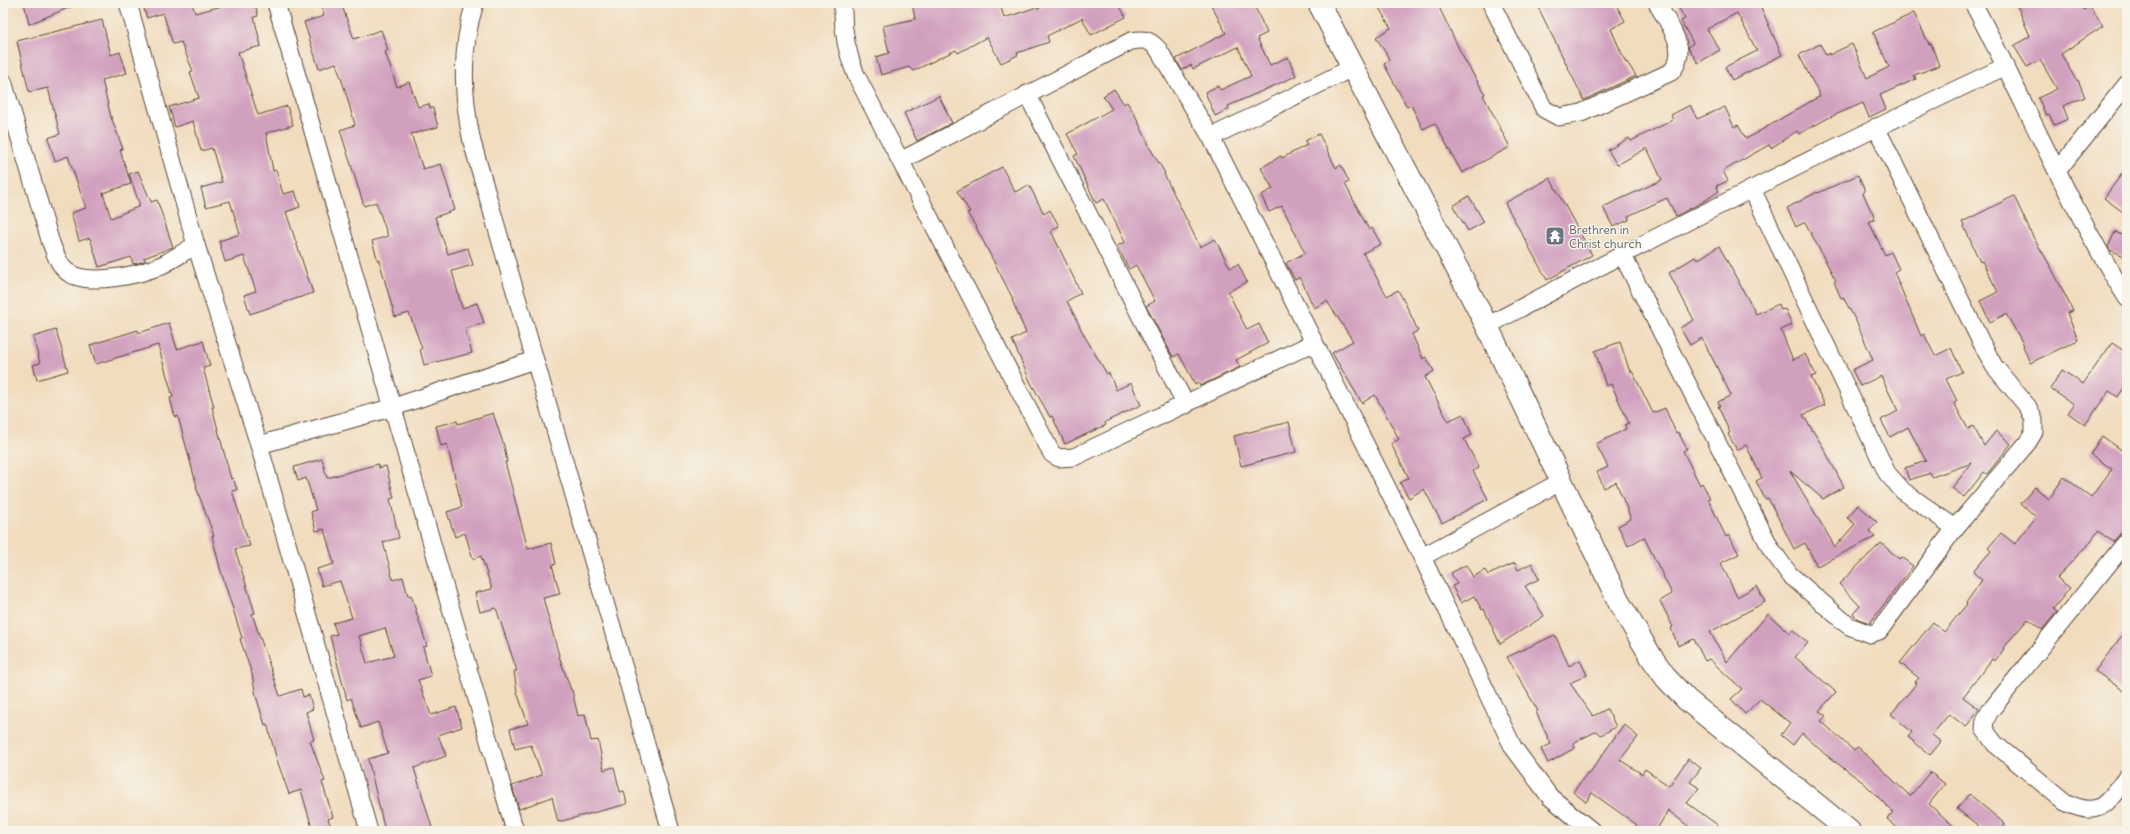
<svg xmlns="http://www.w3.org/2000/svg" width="2130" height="834" viewBox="0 0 2130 834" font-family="Delius,sans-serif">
<rect width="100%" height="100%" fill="#f7f3e8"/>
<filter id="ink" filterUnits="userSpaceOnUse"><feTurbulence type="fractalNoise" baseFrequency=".025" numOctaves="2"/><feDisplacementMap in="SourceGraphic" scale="8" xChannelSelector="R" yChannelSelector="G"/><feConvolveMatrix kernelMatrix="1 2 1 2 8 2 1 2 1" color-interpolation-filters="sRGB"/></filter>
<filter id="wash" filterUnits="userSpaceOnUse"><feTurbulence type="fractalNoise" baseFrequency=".012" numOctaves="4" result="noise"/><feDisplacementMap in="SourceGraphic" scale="16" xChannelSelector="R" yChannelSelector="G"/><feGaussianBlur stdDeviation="0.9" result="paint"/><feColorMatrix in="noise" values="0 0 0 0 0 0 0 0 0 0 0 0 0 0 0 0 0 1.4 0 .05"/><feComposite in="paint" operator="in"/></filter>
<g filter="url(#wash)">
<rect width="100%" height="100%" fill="#f1dcbe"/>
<g id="blocks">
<g fill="#d2a0bf" fill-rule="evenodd">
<polygon points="24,3 80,3 29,24"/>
<polygon points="142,3 192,3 195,13 234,3 255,3 258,16 254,17 261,46 238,52 258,115 287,106 293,125 266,133 273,171 276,170 283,194 295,191 300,207 286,212 313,293 250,314 244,295 256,291 244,256 225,262 219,241 240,234 230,201 206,207 201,188 222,182 212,148 201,151 193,121 175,127 169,107 199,98 190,72 193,71 181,42 173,44 163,13 147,18"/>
<polygon points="321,3 341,3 354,39 381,30 388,50 385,52 397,87 409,82 418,107 429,104 430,108 433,108 438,127 411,134 423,169 441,164 455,210 435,217 448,254 468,248 473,265 452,271 462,308 477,303 484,323 465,329 472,353 424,365 420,349 422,348 409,313 395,317 379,260 378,261 372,241 388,236 376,202 364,206 340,130 355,125 345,90 336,63 319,69 304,22 324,16"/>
<polygon points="912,3 1000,3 1004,18 1037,7 1038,9 1050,3 1118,3 1126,17 1091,35 1082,18 1047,36 1049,42 1017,53 1018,55 1001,63 987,37 958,53 956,50 913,71 909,67 881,75 876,57 889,53 883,26 915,19"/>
<polygon points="1210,3 1253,3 1267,33 1257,38 1270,65 1288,57 1296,76 1228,106 1229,109 1215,116 1205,92 1218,86 1220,90 1251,76 1238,47 1193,69 1191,65 1182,70 1176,59 1226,33"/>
<polygon points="1376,3 1437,3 1464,59 1485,94 1483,95 1510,147 1462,173 1435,123 1423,129 1411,105 1407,107 1384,64 1390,60 1376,37 1391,28"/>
<polygon points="1536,3 1615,3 1625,21 1611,29 1626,63 1627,62 1636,76 1584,100"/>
<polygon points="1676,3 1759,3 1782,55 1732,80 1725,67 1757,51 1737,13 1707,29 1720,50 1698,63 1688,47 1693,43 1681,21 1685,19"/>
<polygon points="2016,3 2080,3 2084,10 2090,6 2103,26 2061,54 2076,80 2078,80 2085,97 2063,106 2068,119 2054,125 2049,114 2046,115 2038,98 2057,89 2040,60 2027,67 2014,46 2030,36"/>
<polygon points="1914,13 1929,44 1931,43 1939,66 1914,75 1916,79 1880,95 1886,109 1869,117 1863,103 1828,118 1799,134 1797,131 1771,148 1769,145 1723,171 1728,181 1716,186 1719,191 1703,202 1676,216 1667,198 1628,216 1629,220 1613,227 1603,207 1662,180 1647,148 1617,165 1608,150 1629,138 1631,141 1673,120 1671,115 1690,105 1697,119 1725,107 1734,127 1738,125 1746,139 1820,96 1799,55 1820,44 1826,55 1829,53 1829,55 1852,44 1867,78 1889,67 1873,32"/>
<polygon points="102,20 111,55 120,52 127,73 102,80 111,117 123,149 120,150 131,184 103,193 111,218 140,206 129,174 138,171 151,202 157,200 173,247 144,258 145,261 138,263 133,264 131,257 99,267 90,238 79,241 71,213 86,208 68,156 55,161 48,138 60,134 48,88 29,92 17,41"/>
<polygon points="1114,89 1124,104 1127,102 1135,115 1149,145 1148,145 1165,173 1164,174 1200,247 1215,239 1230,268 1238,264 1247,282 1228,292 1247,330 1259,324 1268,343 1236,360 1240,367 1200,386 1198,382 1195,384 1179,354 1173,357 1146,306 1155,301 1136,265 1129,269 1117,246 1125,242 1104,199 1096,203 1074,156 1078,154 1067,134 1112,109 1103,96"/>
<polygon points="939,96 952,123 917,141 904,113"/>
<polygon points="1319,134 1336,168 1341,165 1349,182 1345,184 1369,230 1372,228 1381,244 1363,253 1387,296 1398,290 1408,309 1418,331 1412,334 1423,359 1426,357 1434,371 1425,377 1448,421 1463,414 1472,435 1464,439 1479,468 1473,471 1488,499 1442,523 1424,489 1409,498 1400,483 1409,478 1391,444 1399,439 1375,395 1362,403 1332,353 1353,341 1327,301 1314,308 1300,277 1295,280 1286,263 1305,253 1282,206 1269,212 1261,195 1273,189 1261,168 1281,156 1282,158 1307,145 1305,141"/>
<polygon points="1002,167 1015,192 1029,185 1044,214 1050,210 1059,226 1051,231 1081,293 1067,301 1085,337 1107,374 1109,373 1116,390 1131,383 1141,405 1105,422 1106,425 1065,444 1052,416 1050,417 1031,383 1012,340 1026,333 1012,300 1013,299 976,227 967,213 970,212 957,191"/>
<polygon points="2127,167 2127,215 2104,198"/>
<polygon points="1858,175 1865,191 1863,193 1875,219 1869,222 1885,255 1891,252 1899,269 1894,272 1921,336 1924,334 1935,356 1951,348 1962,372 1946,379 1957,401 1954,403 1968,429 1973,426 1984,446 1996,431 2011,444 1987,474 1984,472 1964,497 1952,488 1972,463 1932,477 1931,473 1909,480 1905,468 1926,461 1908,427 1890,437 1881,420 1898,411 1881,376 1860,386 1852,370 1873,360 1857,323 1843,297 1841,298 1834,282 1836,281 1805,222 1796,227 1787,208 1817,192 1818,193"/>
<polygon points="1550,178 1592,255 1547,280 1505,203"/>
<polygon points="1469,196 1484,222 1468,231 1453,206"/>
<polygon points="2014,196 2032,235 2051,267 2073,311 2067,313 2078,340 2030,363 2023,346 2024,345 2006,314 1990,322 1980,301 1998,292 1982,261 1980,262 1962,222"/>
<polygon points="2115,232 2127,237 2127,258 2110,250 2108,247"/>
<polygon points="1719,246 1756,314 1779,304 1781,310 1785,309 1792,325 1781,330 1793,360 1805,354 1816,375 1811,377 1825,405 1803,415 1823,447 1844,487 1823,499 1790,471 1835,547 1855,524 1847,518 1858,505 1877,522 1869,531 1875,537 1817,566 1805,543 1794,549 1768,498 1765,499 1756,481 1762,478 1746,445 1737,450 1728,434 1730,433 1718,406 1720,406 1718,402 1731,395 1702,338 1690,345 1680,328 1694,320 1669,273 1695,257 1697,260"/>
<polygon points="169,323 177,349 203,341 210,366 203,368 214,407 212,407 231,479 233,478 237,490 232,491 250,546 235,549 255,613 252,614 280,696 301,689 303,697 309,695 313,709 306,712 314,740 310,741 325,781 322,782 333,817 328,819 333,831 313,831 301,790 289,794 277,760 267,724 265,725 256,696 252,674 240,639 242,638 220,568 212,536 214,536 196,487 197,487 178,416 175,417 170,398 173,397 158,345 96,364 90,345 138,330 139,333"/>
<polygon points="56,330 68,371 37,380 33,365 40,363 33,337"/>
<polygon points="1620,342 1630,372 1632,371 1653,413 1665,408 1676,433 1678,432 1687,449 1683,451 1700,485 1702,483 1710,498 1708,499 1726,537 1729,535 1739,554 1721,563 1737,597 1757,586 1765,602 1710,632 1727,662 1768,614 1789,633 1793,630 1808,643 1795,657 1836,692 1819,711 1826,716 1821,721 1853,750 1858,747 1910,796 1930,772 1945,784 1929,804 1959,831 1901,831 1887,819 1893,812 1864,783 1826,755 1802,733 1793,745 1781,735 1790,723 1760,699 1745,714 1731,699 1742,689 1709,659 1705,661 1694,639 1678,646 1671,628 1673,627 1660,601 1672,594 1644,537 1628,546 1618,526 1631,519 1616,482 1604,488 1597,472 1608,467 1596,444 1626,429 1625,425 1629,423 1611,384 1606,386 1595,351"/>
<polygon points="2112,343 2127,353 2127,383 2118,397 2109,391 2085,425 2068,413 2074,404 2050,389 2062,370 2083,384"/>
<polygon points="493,413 504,446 507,462 505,462 528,549 551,543 556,564 552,565 560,594 543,598 560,659 571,690 572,690 578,716 585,714 591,741 598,740 604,770 614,767 620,792 624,791 627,804 558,822 552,797 519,809 512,786 542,775 531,745 515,749 510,729 528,724 517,692 514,671 517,671 496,608 480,612 475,593 492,589 481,556 473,559 465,533 455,537 447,512 462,507 447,444 441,446 436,426 457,421 458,424"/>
<polygon points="1289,422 1296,452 1241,466 1234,436"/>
<polygon points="2102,436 2127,454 2127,526 2113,542 2098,531 2085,549 2084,548 2057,578 2070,588 2053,609 2057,612 2042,630 2028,619 2003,648 2004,649 1995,661 1992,659 1963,697 1979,709 1966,727 1949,714 1932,735 1941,742 1930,755 1908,737 1912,732 1891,714 1917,683 1915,682 1919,678 1900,663 1933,622 1944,632 1967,604 1966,603 1982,580 1973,572 1991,551 1988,548 2001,533 2015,544 2036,517 2021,503 2035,487 2049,499 2064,477 2091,497 2112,469 2090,454"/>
<path d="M322,459L327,478L378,464L379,468L386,466L394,498L390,499L399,538L383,542L393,580L403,577L408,596L411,595L427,646L423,647L431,676L418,680L431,715L456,707L462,727L438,735L446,756L414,768L433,831H385L368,759L388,753L378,722L361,728L351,698L347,700L330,636L337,634L333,623L352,618L340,581L322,586L317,569L334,564L324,529L316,531L311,512L316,510L306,478L298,481L294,467ZM385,628L394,656L367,663L359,636Z"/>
<polygon points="1881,543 1899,559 1901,557 1913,566 1870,623 1858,619 1853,614 1860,606 1839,584"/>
<polygon points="1515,563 1518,570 1532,563 1539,579 1525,586 1544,616 1500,644 1484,609 1482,610 1474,596 1461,603 1452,586 1457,584 1451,573 1466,565 1473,577 1485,570 1488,575"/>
<polygon points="2127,629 2127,693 2095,671"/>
<polygon points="1555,635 1569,666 1580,660 1587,675 1570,683 1593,716 1607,709 1616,727 1601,735 1597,731 1573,743 1575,748 1548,763 1541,749 1551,744 1536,712 1538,711 1507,657"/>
<polygon points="1624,724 1638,737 1620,760 1642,774 1645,769 1669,786 1688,759 1701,768 1690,782 1699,788 1687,803 1726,831 1694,831 1668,810 1656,831 1633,831 1637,825 1592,793 1586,802 1573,792 1588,772 1589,774"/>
<polygon points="1969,794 2005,824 2000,831 1985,831 1957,809"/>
</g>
</g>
</g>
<g filter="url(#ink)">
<use href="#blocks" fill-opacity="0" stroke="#564536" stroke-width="1"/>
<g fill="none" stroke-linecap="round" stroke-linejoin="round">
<defs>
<g id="street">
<polyline points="128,3 196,245 259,445 369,831"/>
<polyline points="276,3 515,831"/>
<path d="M475,3C460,49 462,95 472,142L671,831"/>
<path d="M843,3C842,29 846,51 856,75L1052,454L1059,458L1074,457L1313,343"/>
<path d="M1491,3L1544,109L1559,117L1581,113L1671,72C1691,50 1668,24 1657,3"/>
<path d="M1973,3C2025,101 2068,204 2127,298"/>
<path d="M3,81L50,240C54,251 57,261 65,270C84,288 140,275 162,265C174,259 185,251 196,245"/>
<polyline points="1027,94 1186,405"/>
<polyline points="1211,137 1352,68"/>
<path d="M902,160L1131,41C1144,39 1149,39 1158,49L1211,137L1422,557L1513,747L1550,797L1592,831"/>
<polyline points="2057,171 2127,84"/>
<polyline points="1752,189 1887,473 1903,491 1955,528"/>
<polyline points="1622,254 1771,549 1790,575 1849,626 1870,634 1879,631 1955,528 2028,442 2034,432 2034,420 2028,407 1994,366 1980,340 1876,127"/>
<path d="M1487,326C1657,235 1831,148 2006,66"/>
<polyline points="259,445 394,407 534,360"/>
<path d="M2127,541L1990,711L1985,720L1984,729L1995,744L2065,802C2101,820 2107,802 2127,777"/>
<polyline points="1422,557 1560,482"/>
</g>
<polyline id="secondary" points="1319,3 1487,326 1620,604 1652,658 1667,679 1687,700 1849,831"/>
</defs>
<use href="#street" stroke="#564536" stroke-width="19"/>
<use href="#secondary" stroke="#564536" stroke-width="24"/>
<use href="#street" stroke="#fff" stroke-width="17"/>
<use href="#secondary" stroke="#fff" stroke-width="22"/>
<polyline stroke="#3b2a1e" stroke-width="3" stroke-dasharray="6 3" stroke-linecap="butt" points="3,820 6,831"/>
</g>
</g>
<defs>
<symbol id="temple-square" viewBox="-11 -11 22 22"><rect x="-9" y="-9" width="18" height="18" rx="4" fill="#6b7280" stroke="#f7f3e8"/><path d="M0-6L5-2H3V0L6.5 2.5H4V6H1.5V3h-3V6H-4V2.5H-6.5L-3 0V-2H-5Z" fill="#fff"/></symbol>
</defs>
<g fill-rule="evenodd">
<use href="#temple-square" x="1544" y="225" width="22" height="22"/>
</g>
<g text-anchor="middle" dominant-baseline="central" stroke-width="3" stroke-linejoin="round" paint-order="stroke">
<g font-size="12" fill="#5b616d" stroke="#f7f3e8" text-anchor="start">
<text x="1569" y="229">Brethren in<tspan x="1569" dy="14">Christ church</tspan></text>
</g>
</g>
<rect width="2130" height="834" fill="none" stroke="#f7f3e8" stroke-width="16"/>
</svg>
